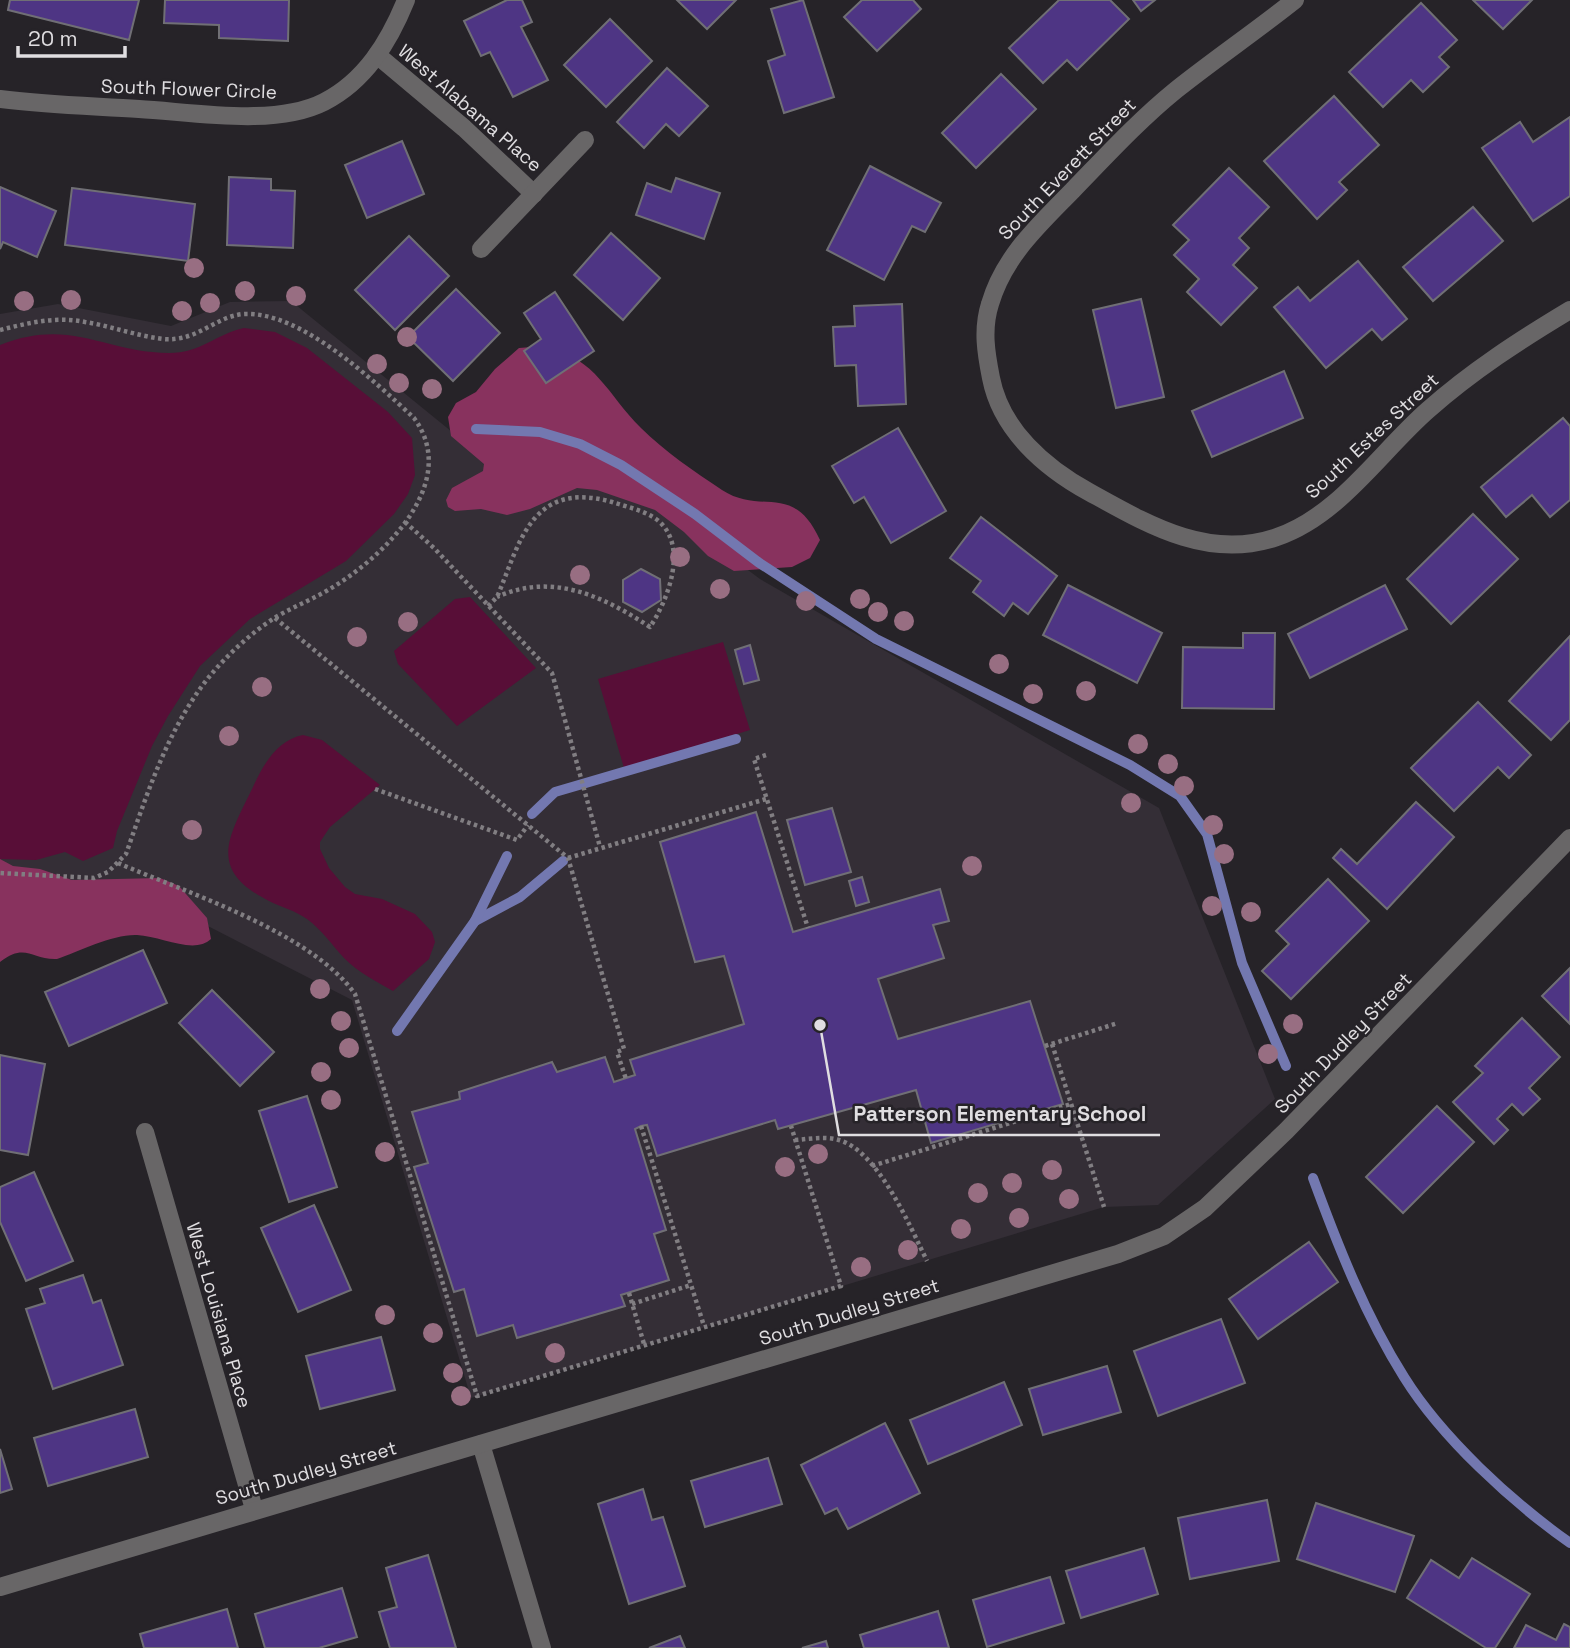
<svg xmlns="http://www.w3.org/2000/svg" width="1570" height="1648" viewBox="0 0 1570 1648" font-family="'Space Grotesk',sans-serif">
<rect width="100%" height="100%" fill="#262328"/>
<polygon fill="#342e36" points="291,301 473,449 661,505 760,579 1159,808 1275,1099 1158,1205 1104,1207 471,1398 352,1000 134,888 0,889 0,314 58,304 171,326 230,302"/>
<g fill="#580e37">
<path d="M244,328L275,332L307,348L388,412L412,438L415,475L408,494L394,514L346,561L250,619L200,666L168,716L152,746L117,831L113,848L83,861L65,852L36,860L0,859V345C72,317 104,353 169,353C201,353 216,334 244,328Z"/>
<polygon points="470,597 536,668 457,726 398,664 394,651 455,599"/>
<polygon points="723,642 750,730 624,768 598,679"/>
<path d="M303,735L322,740L380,785L330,827L320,842V849L329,868L345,887L355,894L382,899L415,914L432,932L435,942L429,959L393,991C375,981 358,972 344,958C332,945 322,930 307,919C296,911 281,907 269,901C206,869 229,837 253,787C263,765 277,740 303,735Z"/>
</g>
<g fill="#88325e">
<path d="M545,346C598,360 606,393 641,428C664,451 695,472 722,490C762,516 793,481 820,540L810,558L792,567L734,571L708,556L684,532L655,510L597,490L577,488L530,509L507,515L481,509L455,511L448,507L446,500L452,488L483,471L484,464L451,436L448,417L456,403L476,392L495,369L519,348Z"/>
<path d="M0,859L13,866L40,869L72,880L160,878L179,886L207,918L211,939C194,955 161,936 137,935C113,934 80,951 57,959C31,960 26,942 0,962Z"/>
</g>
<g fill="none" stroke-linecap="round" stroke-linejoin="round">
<g stroke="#7378b0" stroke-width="10">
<polyline points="476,429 540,432 580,444 621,465 695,514 758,562 876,639 1130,765 1180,796 1207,834 1242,963 1286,1066"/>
<polyline points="532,814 555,792 736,739"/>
<polyline points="475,921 520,897 563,861"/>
<polyline points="397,1031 475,921 507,856"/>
<path d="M1313,1178C1338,1246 1365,1315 1404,1377C1442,1438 1512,1502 1570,1543"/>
</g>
</g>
<g fill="#4e3584" stroke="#706f75" stroke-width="2">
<polygon points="10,0 139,0 129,40 8,10"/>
<polygon points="165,0 289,0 288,41 219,38 219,25 164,23"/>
<polygon points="507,0 522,0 532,22 521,27 548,80 513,97 490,52 481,56 464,21"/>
<polygon points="677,0 736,0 707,29"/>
<polygon points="803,0 834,97 784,113 768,61 785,55 771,9"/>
<polygon points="862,0 913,0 921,9 877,51 844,17"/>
<polygon points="1059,0 1110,0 1129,19 1077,70 1067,60 1043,83 1009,48"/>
<polygon points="1133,0 1155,0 1141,11"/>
<polygon points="1473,0 1532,0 1503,29"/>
<polygon points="1421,3 1457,40 1439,57 1449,67 1423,92 1411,80 1383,107 1349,72"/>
<polygon points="610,19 652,61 606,107 564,65"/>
<polygon points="667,68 708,106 679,136 666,124 644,148 617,122"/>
<polygon points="1001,74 1036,109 976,168 942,133"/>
<polygon points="1334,96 1379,145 1339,182 1347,190 1317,219 1264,161"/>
<polygon points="1570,117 1570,196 1533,221 1482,148 1520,122 1533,142"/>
<polygon points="402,141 424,194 367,218 345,165"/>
<polygon points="870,166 941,203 925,232 912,226 884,280 827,250"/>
<polygon points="1229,168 1269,207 1239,238 1249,248 1233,265 1257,288 1221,325 1187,292 1199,279 1174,255 1189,240 1173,225"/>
<polygon points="229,177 271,179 271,190 295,191 293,248 227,245"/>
<polygon points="676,178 720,193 704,239 636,215 647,183 671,192"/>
<polygon points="0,187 56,211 37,257 3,242 0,249"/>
<polygon points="72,188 195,204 188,261 65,245"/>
<polygon points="1473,207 1503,241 1433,301 1403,267"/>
<polygon points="611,233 660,278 623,320 574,275"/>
<polygon points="409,236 449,276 395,330 355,290"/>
<polygon points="1358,261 1407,319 1382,340 1372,329 1326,368 1274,307 1298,287 1310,301"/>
<polygon points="456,289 500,333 453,381 408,337"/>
<polygon points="555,292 594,351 546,383 524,351 541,339 524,313"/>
<polygon points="1141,299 1164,397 1116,408 1093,310"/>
<polygon points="902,304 906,404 858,406 856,365 835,366 833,327 855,326 854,306"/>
<polygon points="1284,371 1303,418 1212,457 1192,411"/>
<polygon points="1563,418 1570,426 1570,500 1550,517 1532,495 1506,517 1481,487"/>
<polygon points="898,428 946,511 891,543 864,497 854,503 832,466"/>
<polygon points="1473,514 1518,559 1451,624 1407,579"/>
<polygon points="981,517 1057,576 1028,614 1013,603 1004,616 973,592 981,581 950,558"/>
<polygon points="641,569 660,579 661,600 642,612 623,602 623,580"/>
<polygon points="1068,585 1162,633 1137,683 1043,635"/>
<polygon points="1385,585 1407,629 1310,678 1288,634"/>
<polygon points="1243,633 1275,633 1274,709 1182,708 1183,647 1243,648"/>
<polygon points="1570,636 1570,720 1551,740 1509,701"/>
<polygon points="750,645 759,680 744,684 735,650"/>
<polygon points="1478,702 1531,755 1509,778 1498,767 1454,811 1411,768"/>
<polygon points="1416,802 1454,837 1387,909 1333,858 1341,849 1357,864"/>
<polygon points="832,808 851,872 805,885 787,820"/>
<polygon points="756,812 793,932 940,889 949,921 933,925 944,958 878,979 898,1039 1030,1001 1063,1104 931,1143 916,1090 778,1129 775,1120 657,1156 647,1125 641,1126 635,1129 666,1230 654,1234 669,1280 621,1295 625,1306 517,1338 513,1325 477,1336 464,1289 454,1292 414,1167 428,1163 412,1112 460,1099 459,1092 552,1062 557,1072 605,1057 614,1082 635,1075 630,1060 744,1024 724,956 695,962 660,842"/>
<polygon points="862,877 869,902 856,906 849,881"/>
<polygon points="1328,879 1369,921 1291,999 1262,971 1289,944 1276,931"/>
<polygon points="143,950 167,1003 69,1046 45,992"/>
<polygon points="1570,968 1570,1024 1542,996"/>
<polygon points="212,990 274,1052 240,1086 179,1023"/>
<polygon points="1522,1018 1560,1057 1529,1088 1540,1099 1523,1115 1512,1104 1497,1119 1508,1130 1494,1144 1453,1102 1483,1073 1475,1066"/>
<polygon points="0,1055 45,1064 28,1155 0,1150"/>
<polygon points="307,1096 337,1187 289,1202 259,1111"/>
<polygon points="1437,1106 1474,1142 1403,1213 1366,1177"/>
<polygon points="34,1172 73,1261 26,1281 0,1222 0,1187"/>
<polygon points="314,1205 351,1290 298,1312 261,1228"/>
<polygon points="1309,1242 1338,1282 1258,1339 1229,1299"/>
<polygon points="83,1275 93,1303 101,1300 123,1365 53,1389 26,1309 45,1303 40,1289"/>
<polygon points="1221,1319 1245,1383 1158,1416 1134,1351"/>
<polygon points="381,1337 395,1390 320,1409 306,1356"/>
<polygon points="1107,1366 1121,1412 1043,1435 1029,1389"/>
<polygon points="1004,1382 1022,1425 928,1464 910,1420"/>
<polygon points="135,1409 148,1457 48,1486 34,1438"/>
<polygon points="885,1423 920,1493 848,1529 837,1508 825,1514 801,1465"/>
<polygon points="0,1449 12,1489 0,1493"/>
<polygon points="768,1458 782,1504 705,1527 691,1481"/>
<polygon points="643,1489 652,1520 663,1517 685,1586 629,1604 598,1504"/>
<polygon points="1267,1500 1279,1561 1190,1579 1178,1518"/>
<polygon points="1316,1503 1414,1536 1395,1592 1297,1559"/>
<polygon points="1144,1548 1158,1594 1081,1618 1066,1571"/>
<polygon points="428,1555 456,1648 390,1648 379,1612 397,1607 386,1568"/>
<polygon points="1472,1558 1530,1594 1495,1648 1486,1648 1407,1598 1431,1560 1459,1578"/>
<polygon points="1050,1577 1064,1623 987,1647 973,1600"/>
<polygon points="342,1588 357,1637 319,1648 265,1648 255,1614"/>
<polygon points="227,1609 238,1648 144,1648 140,1634"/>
<polygon points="938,1611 949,1648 864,1648 860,1635"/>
<polygon points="1564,1624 1570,1627 1570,1648 1514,1648 1526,1625 1556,1640"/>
<polygon points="680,1636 685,1648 649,1648"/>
<polygon points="826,1641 828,1648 802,1648"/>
</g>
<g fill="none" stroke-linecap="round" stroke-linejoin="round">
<g stroke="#817e82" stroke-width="4.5" stroke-dasharray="3.5 3.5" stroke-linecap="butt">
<path d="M0,330C28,323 56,316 85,322C111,326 137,336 163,339C198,342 215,316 244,314C301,311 374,381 414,418C462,483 382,559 328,590C311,600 293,607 276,617C252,632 227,655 209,677C168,728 147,794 126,854L108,872L94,878L0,873"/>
<polyline points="405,522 434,548 552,673 600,847"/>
<path d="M488,606L497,597C509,570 519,531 541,512C561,494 587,495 612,502C627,507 643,510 656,519C690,544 668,600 650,627C603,596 552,572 497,597"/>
<polyline points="275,618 568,858 624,1049 617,1052 626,1079"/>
<polyline points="766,755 754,759 808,928"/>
<polyline points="375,789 517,840 528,825"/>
<polyline points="568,858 766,799"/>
<path d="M118,863C187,893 311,932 355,994L477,1396L841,1286L791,1126"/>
<polyline points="1052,1044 1104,1207"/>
<polyline points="1045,1046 1118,1023"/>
<polyline points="641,1126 704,1326"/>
<path d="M795,1140C809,1139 825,1136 839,1140C878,1151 910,1226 927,1261"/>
<polyline points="872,1166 1071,1104"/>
<polyline points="629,1293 644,1344"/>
<polyline points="632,1304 691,1285"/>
</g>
<g stroke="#686667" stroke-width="18">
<path d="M1295,0C1256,31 1215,59 1176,90C1139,120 1106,156 1073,190C1039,225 1004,256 990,304C982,329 986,353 991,378C1001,430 1045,468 1089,492C1147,524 1208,561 1277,537C1339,516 1380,452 1428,410C1472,371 1520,340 1570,310"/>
<polyline points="377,55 464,128 534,194"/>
<path d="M0,99C46,105 93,106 139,109C193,112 275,127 324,102C365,81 389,42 406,0"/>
<polyline points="481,249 585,140"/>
<polyline points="145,1132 254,1509"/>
<polyline points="481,1444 542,1648"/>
<polyline points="0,1587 1118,1254 1164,1236 1205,1208 1286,1131 1570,838"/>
</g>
</g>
<g fill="#986e82">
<circle cx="194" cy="268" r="10"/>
<circle cx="245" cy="291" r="10"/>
<circle cx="296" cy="296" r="10"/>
<circle cx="71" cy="300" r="10"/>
<circle cx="24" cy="301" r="10"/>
<circle cx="210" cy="303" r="10"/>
<circle cx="182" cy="311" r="10"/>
<circle cx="407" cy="337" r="10"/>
<circle cx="377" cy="364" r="10"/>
<circle cx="399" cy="383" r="10"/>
<circle cx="432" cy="389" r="10"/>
<circle cx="680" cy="557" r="10"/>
<circle cx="580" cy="575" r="10"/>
<circle cx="720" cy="589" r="10"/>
<circle cx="860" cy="599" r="10"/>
<circle cx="806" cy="601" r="10"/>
<circle cx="878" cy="612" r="10"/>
<circle cx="904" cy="621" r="10"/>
<circle cx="408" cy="622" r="10"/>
<circle cx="357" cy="637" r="10"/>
<circle cx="999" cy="664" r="10"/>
<circle cx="262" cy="687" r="10"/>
<circle cx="1086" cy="691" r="10"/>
<circle cx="1033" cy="694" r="10"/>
<circle cx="229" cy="736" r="10"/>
<circle cx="1138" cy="744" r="10"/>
<circle cx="1168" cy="764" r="10"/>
<circle cx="1184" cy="786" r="10"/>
<circle cx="1131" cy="803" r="10"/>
<circle cx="1213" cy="825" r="10"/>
<circle cx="192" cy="830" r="10"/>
<circle cx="1224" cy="854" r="10"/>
<circle cx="972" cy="866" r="10"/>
<circle cx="1212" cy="906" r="10"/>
<circle cx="1251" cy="912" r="10"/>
<circle cx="320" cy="989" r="10"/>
<circle cx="341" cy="1021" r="10"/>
<circle cx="1293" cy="1024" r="10"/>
<circle cx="349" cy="1048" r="10"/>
<circle cx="1268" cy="1054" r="10"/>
<circle cx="321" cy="1072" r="10"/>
<circle cx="331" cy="1100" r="10"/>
<circle cx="385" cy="1152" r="10"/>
<circle cx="818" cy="1154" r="10"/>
<circle cx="785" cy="1167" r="10"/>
<circle cx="1052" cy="1170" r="10"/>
<circle cx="1012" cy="1183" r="10"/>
<circle cx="978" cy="1193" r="10"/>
<circle cx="1069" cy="1199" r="10"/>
<circle cx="1019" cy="1218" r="10"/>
<circle cx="961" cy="1229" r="10"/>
<circle cx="908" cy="1250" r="10"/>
<circle cx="861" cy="1267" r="10"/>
<circle cx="385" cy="1315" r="10"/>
<circle cx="433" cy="1333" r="10"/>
<circle cx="555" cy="1353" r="10"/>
<circle cx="453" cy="1373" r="10"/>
<circle cx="461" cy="1396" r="10"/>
</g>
<g text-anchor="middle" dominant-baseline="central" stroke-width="5" stroke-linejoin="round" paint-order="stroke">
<g font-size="19" fill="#e0dee1" stroke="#262328">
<text transform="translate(189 89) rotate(2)">South Flower Circle</text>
<text transform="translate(470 108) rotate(41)">West Alabama Place</text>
<text transform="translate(1067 169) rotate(-46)">South Everett Street</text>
<text transform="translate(1372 436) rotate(-43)">South Estes Street</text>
<text transform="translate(1343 1043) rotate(-46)">South Dudley Street</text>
<text transform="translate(849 1312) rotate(-17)">South Dudley Street</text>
<text transform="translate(219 1315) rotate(74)">West Louisiana Place</text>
<text transform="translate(306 1473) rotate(-16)">South Dudley Street</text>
</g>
</g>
<path fill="none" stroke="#e0dee1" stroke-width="2.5" d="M820 1025L839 1135H1160"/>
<circle fill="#e0dee1" stroke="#262328" stroke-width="2.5" cx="820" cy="1025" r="7"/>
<g font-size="21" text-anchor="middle" font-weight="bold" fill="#e0dee1" stroke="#262328" stroke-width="5" stroke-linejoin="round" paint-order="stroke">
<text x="1000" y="1121">Patterson Elementary School</text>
</g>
<path d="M18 46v10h107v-10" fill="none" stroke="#e0dee1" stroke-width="3.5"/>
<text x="28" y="46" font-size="21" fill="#e0dee1" stroke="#262328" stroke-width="5" paint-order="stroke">20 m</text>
</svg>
